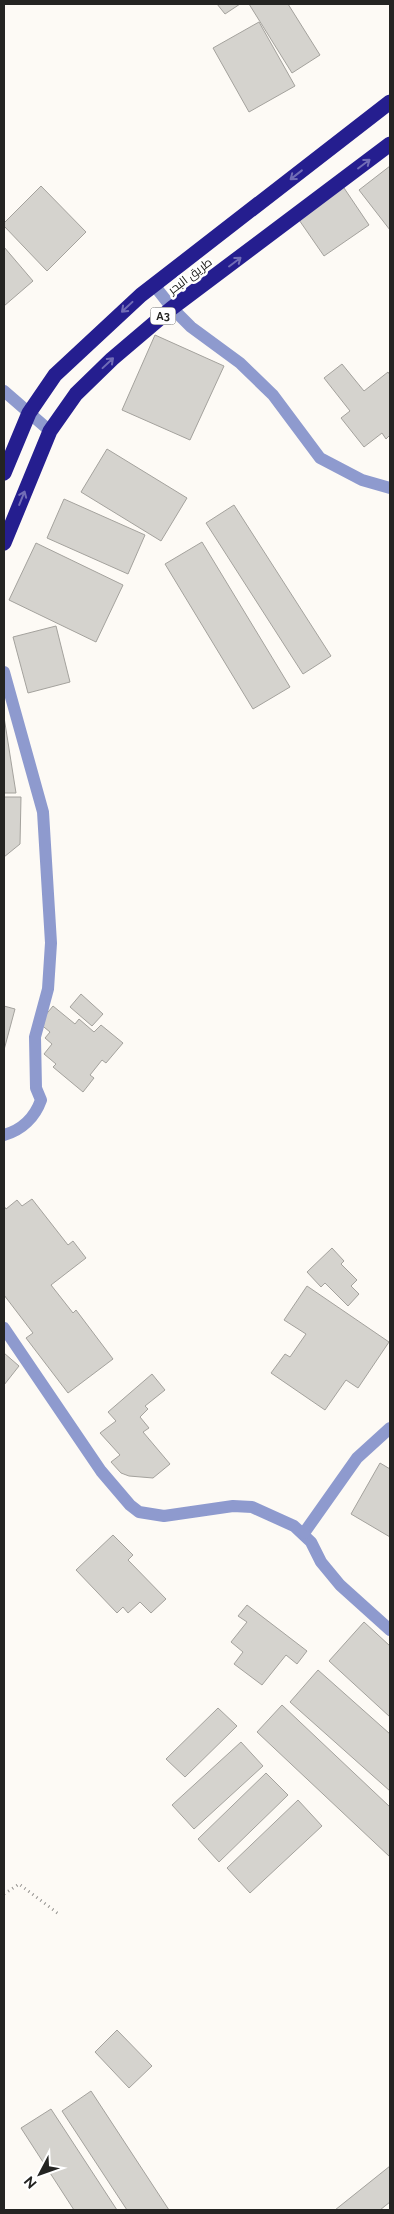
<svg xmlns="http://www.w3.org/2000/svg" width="394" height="2214" viewBox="0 0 394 2214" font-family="Raleway,Cairo,sans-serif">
<rect width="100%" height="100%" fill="#fdfaf5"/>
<g fill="#d5d3ce" stroke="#a4a29d">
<polygon points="217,4 240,4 225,14"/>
<polygon points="249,4 288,4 320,55 292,73"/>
<polygon points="259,22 295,86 249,112 213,48"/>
<polygon points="390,166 390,230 359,190"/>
<polygon points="342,185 369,225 324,256 297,217"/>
<polygon points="41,186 86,232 47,271 4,226 4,223"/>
<polygon points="4,247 33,281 4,306"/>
<polygon points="155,335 224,366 190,440 122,410"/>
<polygon points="342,364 364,391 388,372 390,375 390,435 386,439 382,433 364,447 341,418 350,411 324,378"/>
<polygon points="107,449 187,498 161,541 81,492"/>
<polygon points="64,499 145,535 128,574 47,538"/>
<polygon points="234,505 331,656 303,674 206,523"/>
<polygon points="202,542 290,687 253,709 165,564"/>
<polygon points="36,543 123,585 96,642 9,600"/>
<polygon points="56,626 70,682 28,693 13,637"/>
<polygon points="4,717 16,793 4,793"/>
<polygon points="4,797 21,797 20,844 4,857"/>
<polygon points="81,994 103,1014 92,1026 70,1007"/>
<polygon points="4,1006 15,1009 4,1050"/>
<polygon points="53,1006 75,1024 79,1019 94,1032 101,1025 123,1043 106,1063 102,1060 90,1075 94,1078 83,1092 53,1067 56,1064 44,1054 52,1044 45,1038 50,1032 39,1023"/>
<polygon points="32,1199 68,1245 73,1241 86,1258 51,1285 73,1313 76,1310 113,1359 68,1393 26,1338 33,1333 4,1295 4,1206 6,1209 17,1200 22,1206"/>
<polygon points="332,1248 344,1261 341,1264 357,1280 351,1286 359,1294 348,1306 325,1283 321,1287 307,1272"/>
<polygon points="307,1286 389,1342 358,1388 346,1380 325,1410 271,1373 285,1354 290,1357 306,1334 284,1320"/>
<polygon points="4,1353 19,1366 4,1385"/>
<polygon points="152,1374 165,1390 145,1406 148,1409 140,1417 149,1428 143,1432 170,1464 153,1478 129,1476 121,1473 111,1462 120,1455 100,1433 116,1421 108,1412"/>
<polygon points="380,1463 390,1469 390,1537 351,1514"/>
<polygon points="113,1535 133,1555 128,1560 166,1599 151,1613 140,1602 128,1613 123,1607 117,1613 76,1570"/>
<polygon points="247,1605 307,1651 297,1664 286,1655 262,1685 234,1664 243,1652 231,1642 247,1622 238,1616"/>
<polygon points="364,1622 390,1646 390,1717 329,1661"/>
<polygon points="318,1670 390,1734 390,1791 290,1702"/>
<polygon points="282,1705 390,1807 390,1857 257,1732"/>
<polygon points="218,1708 237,1726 185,1777 166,1759"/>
<polygon points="241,1742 263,1766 194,1829 172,1805"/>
<polygon points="266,1773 288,1795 219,1862 198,1839"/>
<polygon points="298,1800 322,1826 250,1893 227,1868"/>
<polygon points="117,2030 152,2066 129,2088 95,2052"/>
<polygon points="91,2091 169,2210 127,2210 62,2111"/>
<polygon points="51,2109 117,2210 74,2210 21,2128"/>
<polygon points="390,2166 390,2202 380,2210 335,2210"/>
</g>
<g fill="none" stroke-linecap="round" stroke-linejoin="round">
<polyline stroke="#92908d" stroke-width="3" stroke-dasharray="1 4" stroke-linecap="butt" points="4,1894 19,1884 60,1915"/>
<g stroke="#8e9ace" stroke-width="12">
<polyline points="154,285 172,308 191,327 240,363 273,395 320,458 362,480 390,488"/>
<polyline points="4,391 50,431"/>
<path d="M4,672L43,812L51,943L48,989L35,1037L36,1088L41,1100C35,1117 22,1130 4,1135"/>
<polyline points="4,1328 101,1471 130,1505 139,1512 164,1516 233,1506 252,1507 294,1526 311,1542 321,1562 340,1585 390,1630"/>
<polyline points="304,1533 357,1458 390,1428"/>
</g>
<g stroke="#251e8f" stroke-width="15">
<polyline points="4,473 29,413 55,375 141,295 390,102"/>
<polyline points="4,543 50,431 76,394 112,359 172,308 390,144"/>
</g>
</g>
<defs><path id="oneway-shaft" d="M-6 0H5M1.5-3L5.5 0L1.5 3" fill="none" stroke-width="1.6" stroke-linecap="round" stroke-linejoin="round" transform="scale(1.25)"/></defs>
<g stroke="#716db6">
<use href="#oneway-shaft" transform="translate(364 164) rotate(-37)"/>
<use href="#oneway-shaft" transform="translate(296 175) rotate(142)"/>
<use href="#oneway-shaft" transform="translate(235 262) rotate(-37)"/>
<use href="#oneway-shaft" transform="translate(127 307) rotate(137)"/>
<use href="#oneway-shaft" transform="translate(108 363) rotate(-43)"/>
<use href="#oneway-shaft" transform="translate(22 498) rotate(-68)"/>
</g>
<g text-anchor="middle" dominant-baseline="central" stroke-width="5" stroke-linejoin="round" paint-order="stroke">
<rect fill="#fff" stroke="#666664" stroke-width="1" x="150.5" y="307.5" width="25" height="17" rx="4"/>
<g font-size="11" font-weight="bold" fill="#242422">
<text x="163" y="316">A3</text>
</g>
<g font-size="12" fill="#242422" stroke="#fff">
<text transform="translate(190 276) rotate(-37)">طريق البحر</text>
</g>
</g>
<rect width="394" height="2214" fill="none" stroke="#242422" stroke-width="10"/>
<g transform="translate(40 2174) rotate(229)" stroke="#ffffff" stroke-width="4" paint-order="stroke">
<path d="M0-4L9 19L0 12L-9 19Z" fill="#242422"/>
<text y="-8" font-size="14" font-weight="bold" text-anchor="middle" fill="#242422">N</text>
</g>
</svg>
